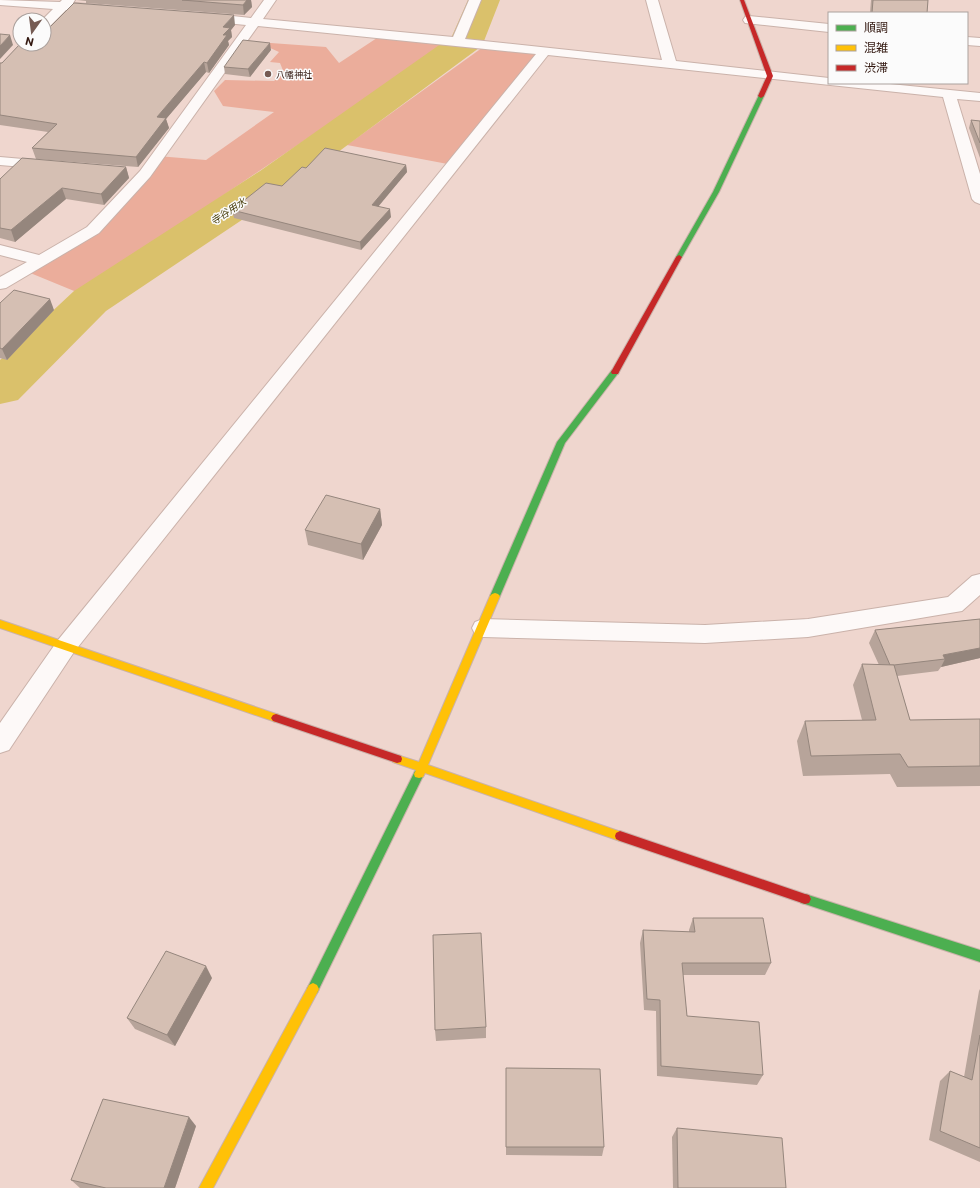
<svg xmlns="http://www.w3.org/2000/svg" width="980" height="1188" viewBox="0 0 980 1188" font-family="Commissioner,'Noto Sans JP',sans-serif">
<rect width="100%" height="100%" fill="#efd6ce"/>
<g fill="#ebad9b">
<polygon points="383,34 451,41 79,293 23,270 103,218 157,156 206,160 274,112 223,106 214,91 225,80 274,81 284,73 280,63 270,62 279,52 257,42 326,47 339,63"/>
<polygon points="486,45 544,52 453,165 347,145"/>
</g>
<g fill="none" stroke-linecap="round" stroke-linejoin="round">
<polygon fill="#dac16b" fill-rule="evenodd" points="468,0 500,0 484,41 479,48 288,189 106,311 18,400 0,404 0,360 74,291 260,171 452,36"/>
<defs>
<g id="street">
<polygon points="0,0 60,2 62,0 75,0 73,3 101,5 105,6 107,9 105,12 101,13 66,10 48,28 44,29 44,20 42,20 53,9 0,5"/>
<polygon points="264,0 276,0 263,19 453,37 469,0 481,0 465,39 662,60 646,0 658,0 676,61 829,78 829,83 880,83 980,93 980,101 957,99 980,174 980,204 975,202 972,199 943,97 548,55 74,652 9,750 0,753 0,723 58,640 536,54 258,26 150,177 99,233 6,288 0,289 0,277 27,262 0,255 0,245 39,255 87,227 140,171 246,25 205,21 201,20 199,17 201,14 205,13 251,18"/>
<polygon points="749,16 829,24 829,32 745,23 743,20 745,17"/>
<polygon points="967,37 980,38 980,46 967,45"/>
<polygon points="0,157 46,161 51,162 53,165 51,168 46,169 0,165"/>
<polygon points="980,574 980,595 962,611 808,637 705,643 483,637 475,634 472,628 475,622 483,619 705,625 808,619 948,597 972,576"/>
</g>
<g id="fast">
<polygon points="759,95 764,96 719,192 682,257 679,259 677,258 676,257 713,192"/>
<polygon points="612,370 618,370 619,372 565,443 500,596 498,598 492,598 490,596 557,442"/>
<polygon points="419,770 423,771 424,774 317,993 313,995 309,993 307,989 309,985 415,771"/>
<polygon points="805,894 980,950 980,962 805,904 801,903 799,899 801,895"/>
</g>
<g id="slow">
<polygon points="495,593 498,594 500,596 428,765 624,833 625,836 624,839 620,841 425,773 423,777 419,778 415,777 414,774 416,770 393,762 392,759 393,756 397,755 419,762 490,596 492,594"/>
<polygon points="0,620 279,715 281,718 279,721 276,722 0,628"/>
<polygon points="313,983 317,985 319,989 317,993 213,1188 199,1188 309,985"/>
</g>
<g id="jam">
<polygon points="740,0 744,0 773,76 764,96 761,98 758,96 767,76"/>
<polygon points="679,255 682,257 619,372 618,374 612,374 611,372 676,257"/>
<polygon points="276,714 401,756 402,759 401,762 397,763 273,721 271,718 273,715"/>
<polygon points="620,831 805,894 809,895 811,899 809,903 805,904 620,841 616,839 615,836 616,833"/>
</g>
</defs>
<use href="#street" stroke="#cab2aa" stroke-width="2"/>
<use href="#fast" stroke="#cab2aa" stroke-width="2"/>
<use href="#slow" stroke="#cab2aa" stroke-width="2"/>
<use href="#jam" stroke="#cab2aa" stroke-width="2"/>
<use href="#street" fill="#fdf9f8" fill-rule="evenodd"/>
<use href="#fast" fill="#4caf50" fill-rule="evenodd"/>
<use href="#slow" fill="#ffc107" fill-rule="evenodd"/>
<use href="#jam" fill="#c62828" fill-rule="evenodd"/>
</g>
<g fill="#b7a49a">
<polygon points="77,0 251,0 252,7 244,15 86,3 86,1"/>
<polygon points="871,0 928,0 927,13 870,13"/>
<polygon points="235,25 231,30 232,37 228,41 229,45 209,73 206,72 166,119 169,128 138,167 36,159 32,148 48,132 0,125 0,63"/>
<polygon points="271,50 250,77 225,74 224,67"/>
<polygon points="971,120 980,121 980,158 969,128"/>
<polygon points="406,165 407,172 378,206 391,217 361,250 234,218 232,210 282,186 306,168"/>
<polygon points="126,167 129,178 104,205 66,199 15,242 0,238 0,179"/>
<polygon points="0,303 54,310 7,360 0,358"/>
<polygon points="380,509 382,525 363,560 308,545 305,530"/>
<polygon points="980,619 980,658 941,667 938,671 897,676 910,720 980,719 980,786 897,787 890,774 803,776 797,741 805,721 862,720 853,685 862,664 879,665 869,643 875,630"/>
<polygon points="693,918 771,963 765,975 683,975 687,1016 763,1075 757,1085 657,1076 656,1011 644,1010 640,943 643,930 689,932 689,930"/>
<polygon points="212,978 175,1046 135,1029 127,1018"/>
<polygon points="980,989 980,1162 929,1140 940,1081 950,1071 964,1077 979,991"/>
<polygon points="486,1027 486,1038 436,1041 435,1030"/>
<polygon points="506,1068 604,1147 602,1156 506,1155"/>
<polygon points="196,1126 175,1188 80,1188 71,1180"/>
<polygon points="677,1128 786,1188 673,1188 672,1137"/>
</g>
<g fill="#95867d">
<polygon points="247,0 251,0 252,7 244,15 243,5"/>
<polygon points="234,15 235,25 231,30 232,37 228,41 229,45 209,73 207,63 223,27"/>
<polygon points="10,35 13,45 0,59 0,46"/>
<polygon points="270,43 271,50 250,77 248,69"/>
<polygon points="204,62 206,72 166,119 169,128 138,167 136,157 157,117"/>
<polygon points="406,165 407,172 373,213 372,205"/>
<polygon points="126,167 129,178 104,205 101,194"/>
<polygon points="62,188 66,199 15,242 11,230"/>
<polygon points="390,209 391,217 361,250 360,242"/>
<polygon points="50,299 54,310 7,360 2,349"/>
<polygon points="380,509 382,525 363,560 361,544"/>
<polygon points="980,648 980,658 941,667 945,659 943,655"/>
<polygon points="206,966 212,978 175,1046 167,1035"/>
<polygon points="189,1117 196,1126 175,1188 164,1188"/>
</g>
<g fill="#d5bfb3" stroke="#95867d">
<polygon points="182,0 247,0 243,5"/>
<polygon points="873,0 928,0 927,13 872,13"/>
<polygon points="74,3 234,15 223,27 230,28 223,35 227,35 207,63 204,62 157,117 166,118 136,157 32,148 57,124 0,115 0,63 2,63 20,44 44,44 44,33"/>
<polygon points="0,34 10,35 0,46"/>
<polygon points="243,40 270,43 248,69 224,67"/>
<polygon points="971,120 980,121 980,143"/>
<polygon points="325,148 406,165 372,205 390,209 360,242 232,210 266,183 282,186 302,167 306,168"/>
<polygon points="22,158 126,167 101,194 62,188 11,230 0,228 0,179"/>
<polygon points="14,290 50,299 2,349 0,348 0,303"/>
<polygon points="326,495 380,509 361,544 305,530"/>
<polygon points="980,619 980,648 943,655 945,659 894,665 890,665 875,630"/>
<polygon points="862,664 894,665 910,720 980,719 980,766 908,767 900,754 811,756 805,721 876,720"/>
<polygon points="693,918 763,918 771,963 682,963 687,1016 759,1022 763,1075 661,1066 660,1000 647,999 643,930 695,932"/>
<polygon points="481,933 486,1027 435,1030 433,935"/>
<polygon points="166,951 206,966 167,1035 127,1018"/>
<polygon points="980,1035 980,1148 940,1131 950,1071 972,1080"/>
<polygon points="506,1068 600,1069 604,1147 506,1147"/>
<polygon points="103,1099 189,1117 164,1188 106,1188 71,1180"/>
<polygon points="677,1128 782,1138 786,1188 678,1188"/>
</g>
<circle fill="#755b53" stroke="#fbfbfb" stroke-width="1.5" cx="268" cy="74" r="4"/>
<g text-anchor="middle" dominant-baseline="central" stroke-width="3" stroke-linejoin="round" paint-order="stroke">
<g font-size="9" fill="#331911" stroke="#fbfbfb" text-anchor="start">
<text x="276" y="74">八幡神社</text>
</g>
<g font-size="10" font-style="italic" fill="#4d4312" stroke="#fbfbfb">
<text transform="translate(228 211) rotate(-33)">寺谷用水</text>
</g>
</g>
<rect x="828" y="12" width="140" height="72" fill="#fbfbfb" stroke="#aba19d"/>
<rect x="836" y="25" width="20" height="6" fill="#4caf50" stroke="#aba19d"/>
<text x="864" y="32" font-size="12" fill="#331911">順調</text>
<rect x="836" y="45" width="20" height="6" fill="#ffc107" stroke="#aba19d"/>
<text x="864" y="52" font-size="12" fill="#331911">混雑</text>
<rect x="836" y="65" width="20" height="6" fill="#c62828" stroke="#aba19d"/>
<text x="864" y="72" font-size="12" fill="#331911">渋滞</text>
<g transform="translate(32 32) rotate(194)"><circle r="19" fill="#fbfbfb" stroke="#aba19d"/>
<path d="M0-3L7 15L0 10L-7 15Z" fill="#755b53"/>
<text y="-6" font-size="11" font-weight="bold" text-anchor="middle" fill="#331911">N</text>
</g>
</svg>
